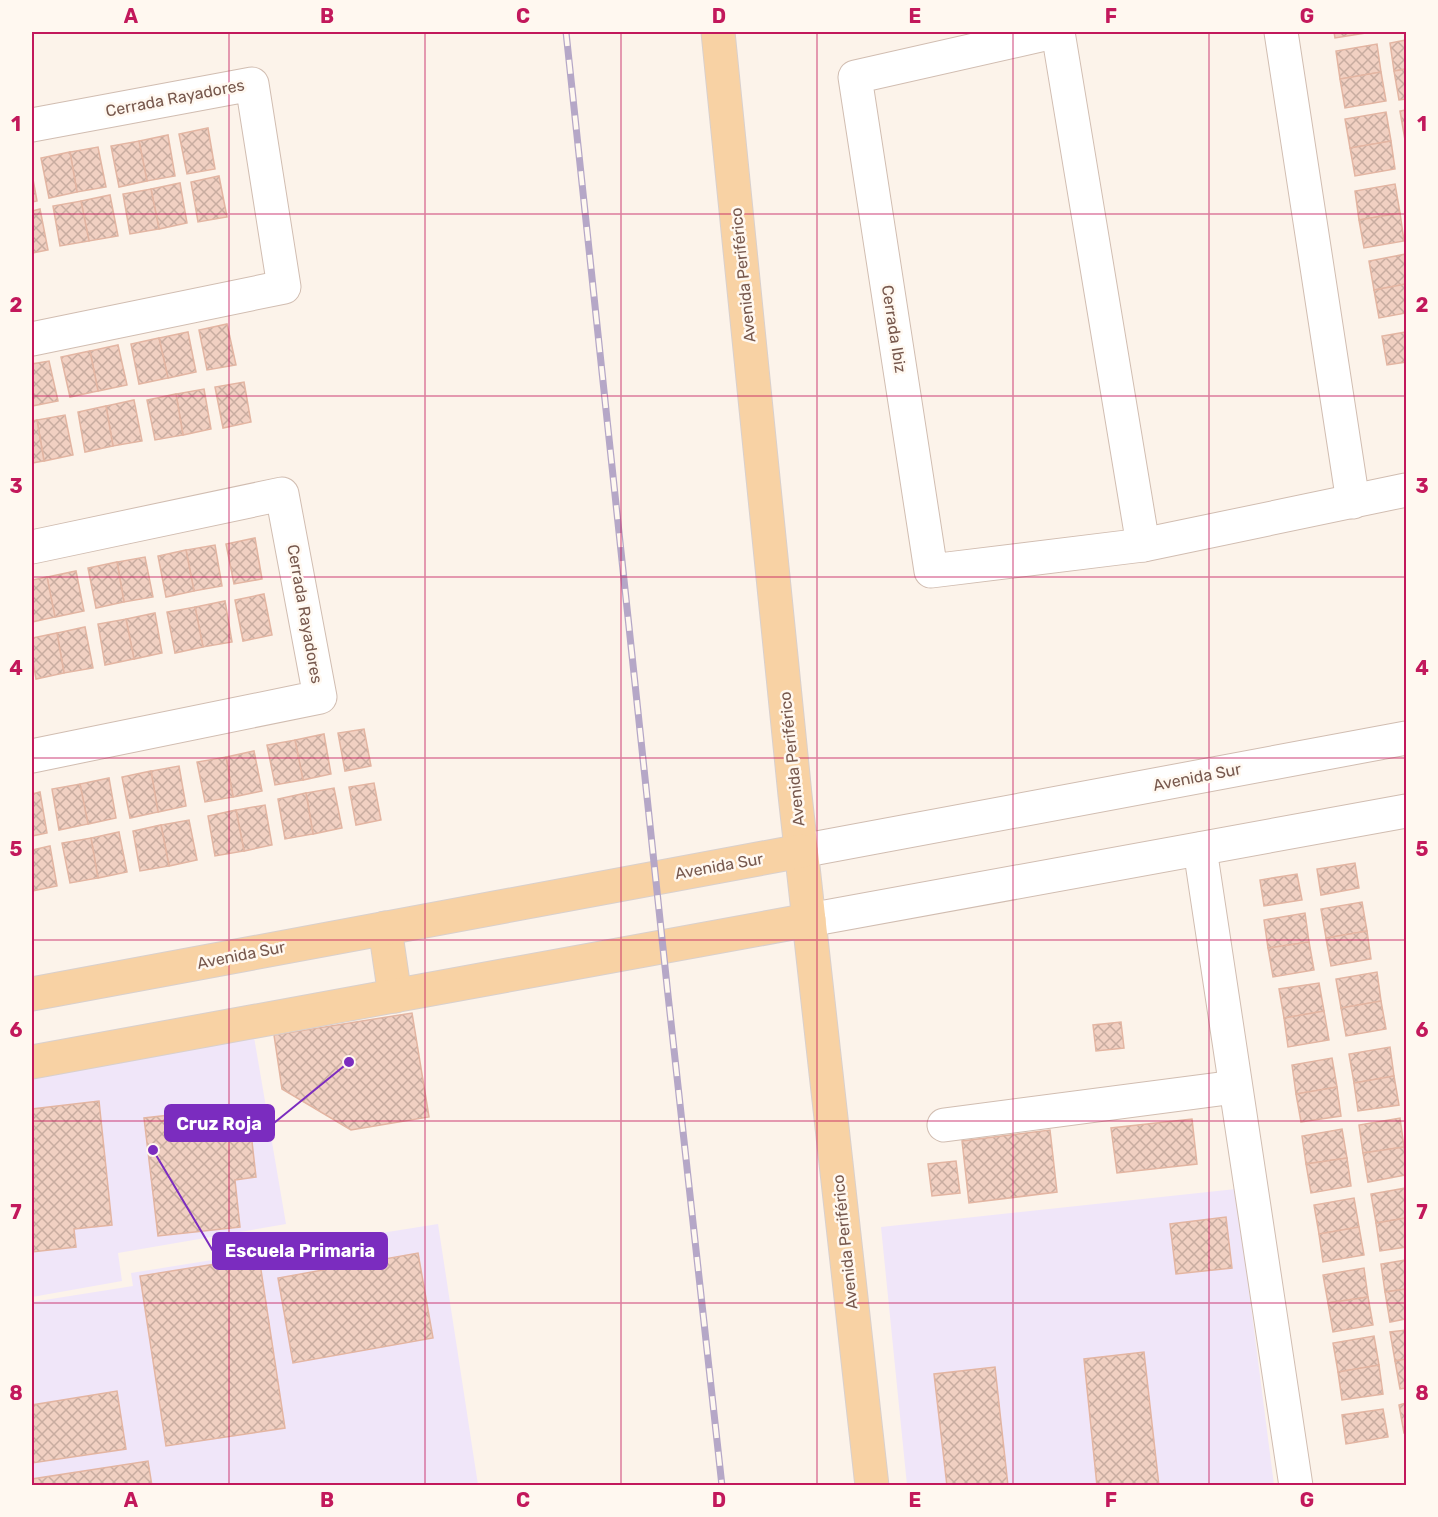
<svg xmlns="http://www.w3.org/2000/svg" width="1438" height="1517" viewBox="0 0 1438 1517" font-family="Rubik,sans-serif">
<defs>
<pattern id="building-cross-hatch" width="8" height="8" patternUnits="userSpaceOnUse" patternTransform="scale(1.5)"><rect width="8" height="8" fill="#f1d0c2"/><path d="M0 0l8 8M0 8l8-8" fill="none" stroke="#c8aca0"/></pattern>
</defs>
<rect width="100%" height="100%" fill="#fcf3ea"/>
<g fill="#f0e6f9">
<polygon points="254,1037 286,1224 118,1253 122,1281 32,1297 32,1075"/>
<polygon points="1236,1189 1274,1485 907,1485 881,1227"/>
<polygon points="438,1224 478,1485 32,1486 32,1302 133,1286 131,1273"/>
</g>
<g fill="url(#building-cross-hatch)" stroke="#e3b5a2" stroke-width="1.5">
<polygon points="1334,32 1372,32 1335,38"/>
<polygon points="1406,40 1406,69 1394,71 1390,43"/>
<polygon points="1377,44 1381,72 1340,79 1336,51"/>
<polygon points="1406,69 1406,99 1399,100 1394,71"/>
<polygon points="1381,72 1386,101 1345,108 1340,79"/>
<polygon points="1406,110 1406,139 1405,140 1400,111"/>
<polygon points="1386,112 1391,141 1350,148 1345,119"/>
<polygon points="208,128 215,169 187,174 179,134"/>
<polygon points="168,135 175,176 147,181 139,141"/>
<polygon points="139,141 147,181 119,187 111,146"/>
<polygon points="1391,141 1395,169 1355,176 1350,148"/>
<polygon points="98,147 106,187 77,192 70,152"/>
<polygon points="70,152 77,192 49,198 41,158"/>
<polygon points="32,174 37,201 32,202"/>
<polygon points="219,176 227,217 198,222 191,182"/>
<polygon points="180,183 187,223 159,229 151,189"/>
<polygon points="1395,184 1400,213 1359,220 1355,191"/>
<polygon points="151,189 159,229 130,234 123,194"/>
<polygon points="110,195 118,236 89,241 81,201"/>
<polygon points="81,201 89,241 60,246 53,206"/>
<polygon points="40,209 48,250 32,253 32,211"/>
<polygon points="1400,213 1404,241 1364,248 1359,220"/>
<polygon points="1406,254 1406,284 1374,290 1369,261"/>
<polygon points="1406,284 1406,313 1379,318 1374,290"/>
<polygon points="227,324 236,365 207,370 199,330"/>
<polygon points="188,332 196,372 168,378 159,338"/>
<polygon points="1406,332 1406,362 1387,365 1382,336"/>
<polygon points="159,338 168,378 139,384 131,344"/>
<polygon points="118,345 127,385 98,391 90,351"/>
<polygon points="90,351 98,391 70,397 61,357"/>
<polygon points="49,361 58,401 32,406 32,364"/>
<polygon points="244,382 251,422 223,428 215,387"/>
<polygon points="204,389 211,429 183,435 176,394"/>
<polygon points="176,394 183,435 155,440 147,400"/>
<polygon points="134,400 142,441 113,446 106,406"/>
<polygon points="106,406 113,446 85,452 78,412"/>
<polygon points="65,415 73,455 44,461 37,420"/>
<polygon points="37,420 44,461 32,463 32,421"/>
<polygon points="255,538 262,579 234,584 226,544"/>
<polygon points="215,545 222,586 194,591 186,550"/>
<polygon points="186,550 194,591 166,597 158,556"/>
<polygon points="145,557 153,597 124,602 117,562"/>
<polygon points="117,562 124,602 96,608 88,568"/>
<polygon points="76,571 84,611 55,617 47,577"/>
<polygon points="47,577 55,617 32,622 32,580"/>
<polygon points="264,594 272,635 243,641 235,600"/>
<polygon points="225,601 232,642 203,647 195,607"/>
<polygon points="195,607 203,647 175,653 167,612"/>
<polygon points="155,613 162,653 134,659 126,619"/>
<polygon points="126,619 134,659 105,665 98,624"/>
<polygon points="85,627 93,668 64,673 57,633"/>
<polygon points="57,633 64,673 36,679 32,655 32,638"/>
<polygon points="364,729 371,766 345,771 338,733"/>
<polygon points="324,734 331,774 303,780 295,740"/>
<polygon points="295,740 303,780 275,785 267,745"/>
<polygon points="254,751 262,791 233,797 226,757"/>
<polygon points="226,757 233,797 205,802 197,762"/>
<polygon points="179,766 186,806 158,812 151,771"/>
<polygon points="151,771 158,812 130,818 122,777"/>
<polygon points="109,778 116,818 88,824 80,784"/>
<polygon points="374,783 381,820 356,825 349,787"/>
<polygon points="80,784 88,824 59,830 52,789"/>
<polygon points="334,788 342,828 313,834 306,793"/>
<polygon points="40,792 47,833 32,836 32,794"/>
<polygon points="306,793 313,834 285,839 278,799"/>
<polygon points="265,805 272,845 244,851 236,810"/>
<polygon points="236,810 244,851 215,856 208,816"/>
<polygon points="189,820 197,860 169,866 161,825"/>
<polygon points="161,825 169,866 140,871 133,831"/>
<polygon points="119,832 127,872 98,878 91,838"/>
<polygon points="91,838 98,878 70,883 62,843"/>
<polygon points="50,846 57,886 32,891 32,850"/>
<polygon points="1355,863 1359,888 1321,895 1317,869"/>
<polygon points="1297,874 1302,900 1264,906 1260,880"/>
<polygon points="1362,902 1367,931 1326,938 1321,909"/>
<polygon points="1305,913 1309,942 1268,948 1264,920"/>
<polygon points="1367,931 1371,959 1331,966 1326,938"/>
<polygon points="1309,942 1314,970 1273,977 1268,948"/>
<polygon points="1377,972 1381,1001 1341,1008 1336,979"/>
<polygon points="1319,983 1324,1011 1284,1018 1279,989"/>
<polygon points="1381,1001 1386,1029 1346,1036 1341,1008"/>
<polygon points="1324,1011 1329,1040 1288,1047 1284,1018"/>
<polygon points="412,1013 429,1117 351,1130 282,1089 274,1035"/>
<polygon points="1121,1022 1124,1048 1096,1051 1093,1025"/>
<polygon points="1390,1047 1394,1076 1354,1083 1349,1054"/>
<polygon points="1332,1058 1337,1087 1296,1094 1292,1065"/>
<polygon points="1394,1076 1399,1105 1358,1111 1354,1083"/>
<polygon points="1337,1087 1341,1116 1301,1122 1296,1094"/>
<polygon points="99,1101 112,1225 74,1229 76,1247 32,1252 32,1109"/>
<polygon points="248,1106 256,1177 235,1180 240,1227 158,1236 144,1118"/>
<polygon points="1400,1118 1404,1147 1363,1153 1359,1125"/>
<polygon points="1192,1119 1197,1164 1117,1173 1111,1128"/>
<polygon points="1342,1129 1347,1158 1306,1164 1302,1136"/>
<polygon points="1050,1130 1057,1192 969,1203 962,1141"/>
<polygon points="1404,1147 1406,1160 1406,1175 1368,1182 1363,1153"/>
<polygon points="1347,1158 1351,1186 1311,1193 1306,1164"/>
<polygon points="956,1161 960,1193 932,1196 928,1164"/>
<polygon points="1406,1188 1406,1218 1376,1223 1371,1194"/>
<polygon points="1354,1198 1359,1227 1319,1234 1314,1205"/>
<polygon points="1226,1217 1232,1268 1176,1274 1170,1224"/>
<polygon points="1406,1218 1406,1247 1380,1251 1376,1223"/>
<polygon points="1359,1227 1364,1255 1323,1262 1319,1234"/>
<polygon points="418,1253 433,1338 293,1363 278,1278"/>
<polygon points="259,1257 285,1428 166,1446 140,1276"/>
<polygon points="1406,1260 1406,1289 1385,1292 1381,1264"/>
<polygon points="1364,1268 1368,1297 1328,1303 1323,1275"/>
<polygon points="1406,1289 1406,1319 1390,1322 1385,1292"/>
<polygon points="1368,1297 1373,1325 1333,1332 1328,1303"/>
<polygon points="1406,1330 1406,1359 1395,1361 1390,1332"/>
<polygon points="1374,1336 1379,1365 1338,1372 1333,1343"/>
<polygon points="1144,1352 1159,1486 1097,1486 1084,1359"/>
<polygon points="1406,1359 1406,1388 1400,1389 1395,1361"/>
<polygon points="1379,1365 1383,1394 1342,1400 1338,1372"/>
<polygon points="995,1367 1008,1486 947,1486 934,1374"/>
<polygon points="117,1391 126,1449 32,1463 32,1405"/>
<polygon points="1406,1403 1406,1433 1404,1433 1399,1405"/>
<polygon points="1383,1409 1388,1437 1346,1444 1342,1415"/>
<polygon points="148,1461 152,1486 32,1486 32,1479"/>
</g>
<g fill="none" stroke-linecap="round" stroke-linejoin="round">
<defs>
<g id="minor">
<polyline points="1054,32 855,77 931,571 1143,545 1406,490"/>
<polyline points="1058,32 1143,545"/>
<polyline points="1281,32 1353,502"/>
<polyline points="32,125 252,84 284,287 32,339"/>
<polyline points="32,547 282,494 320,697 32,756"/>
<polyline points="1200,849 1296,1486"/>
<polyline points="801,851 1406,738"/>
<polyline points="809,920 1406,811"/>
<polyline points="944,1125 1235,1087"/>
</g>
<g id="major">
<polyline points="718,32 795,795 872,1486"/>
<polyline points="385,928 395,996"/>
<polyline points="32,994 801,851"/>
<polyline points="32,1062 809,920"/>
</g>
</defs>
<use href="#minor" stroke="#d1bdb1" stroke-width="35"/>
<use href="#major" stroke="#d9d0cd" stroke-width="35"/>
<use href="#minor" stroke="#fff" stroke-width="33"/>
<use href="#major" stroke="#f8d2a4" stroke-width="33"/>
<defs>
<polyline id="rail" points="566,32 668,995 722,1486"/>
</defs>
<use href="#rail" stroke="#b5a7c7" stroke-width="7"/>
<use href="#rail" stroke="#fff8f0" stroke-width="4.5" stroke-dasharray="14" stroke-linecap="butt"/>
</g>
<path fill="none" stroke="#c2185b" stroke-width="1.5" stroke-opacity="0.55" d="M229,32V1486M425,32V1486M621,32V1486M817,32V1486M1013,32V1486M1209,32V1486M32,214H1406M32,396H1406M32,577H1406M32,758H1406M32,940H1406M32,1121H1406M32,1303H1406"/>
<g text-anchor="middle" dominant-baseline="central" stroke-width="5" stroke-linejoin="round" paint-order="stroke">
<g font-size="16" fill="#77584d" stroke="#fff8f0">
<text transform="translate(175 98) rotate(-11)">Cerrada Rayadores</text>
<text transform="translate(743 275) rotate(-96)">Avenida Periférico</text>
<text transform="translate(894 329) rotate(81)">Cerrada Ibiz</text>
<text transform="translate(305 614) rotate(80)">Cerrada Rayadores</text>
<text transform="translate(792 759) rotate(-96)">Avenida Periférico</text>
<text transform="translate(1197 777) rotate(-11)">Avenida Sur</text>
<text transform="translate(719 866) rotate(-10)">Avenida Sur</text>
<text transform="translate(241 955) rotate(-11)">Avenida Sur</text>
<text transform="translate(845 1242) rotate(-96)">Avenida Periférico</text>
</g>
</g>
<path fill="none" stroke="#7b2cbf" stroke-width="2" d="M349 1062L274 1123M153 1150L213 1251"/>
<g fill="#7b2cbf" stroke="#fff8f0" stroke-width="2">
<circle cx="349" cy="1062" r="6"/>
<circle cx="153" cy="1150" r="6"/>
</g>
<g fill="#7b2cbf" stroke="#7b2cbf" stroke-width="2">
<rect x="165" y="1105" width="109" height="36" rx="6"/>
<rect x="213" y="1233" width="174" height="36" rx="6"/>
</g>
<g font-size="18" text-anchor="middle" font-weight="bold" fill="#fff">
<text x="219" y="1130">Cruz Roja</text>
<text x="300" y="1257">Escuela Primaria</text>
</g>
<rect width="1438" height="1517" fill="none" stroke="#fff8f0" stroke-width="66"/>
<rect x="33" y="33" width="1372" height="1451" fill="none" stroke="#c2185b" stroke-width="2"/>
<g font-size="20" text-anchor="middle" font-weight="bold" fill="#c2185b">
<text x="131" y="23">A</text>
<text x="327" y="23">B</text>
<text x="523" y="23">C</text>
<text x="719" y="23">D</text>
<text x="915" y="23">E</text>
<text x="1111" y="23">F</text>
<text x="1307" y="23">G</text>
<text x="16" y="131">1</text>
<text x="1422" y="131">1</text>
<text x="16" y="312">2</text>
<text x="1422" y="312">2</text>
<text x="16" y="493">3</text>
<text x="1422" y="493">3</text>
<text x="16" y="675">4</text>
<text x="1422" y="675">4</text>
<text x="16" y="856">5</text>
<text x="1422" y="856">5</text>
<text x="16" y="1037">6</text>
<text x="1422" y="1037">6</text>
<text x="16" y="1219">7</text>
<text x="1422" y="1219">7</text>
<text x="16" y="1400">8</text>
<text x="1422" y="1400">8</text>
<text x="131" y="1507">A</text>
<text x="327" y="1507">B</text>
<text x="523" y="1507">C</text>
<text x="719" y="1507">D</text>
<text x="915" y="1507">E</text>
<text x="1111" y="1507">F</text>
<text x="1307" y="1507">G</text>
</g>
</svg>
